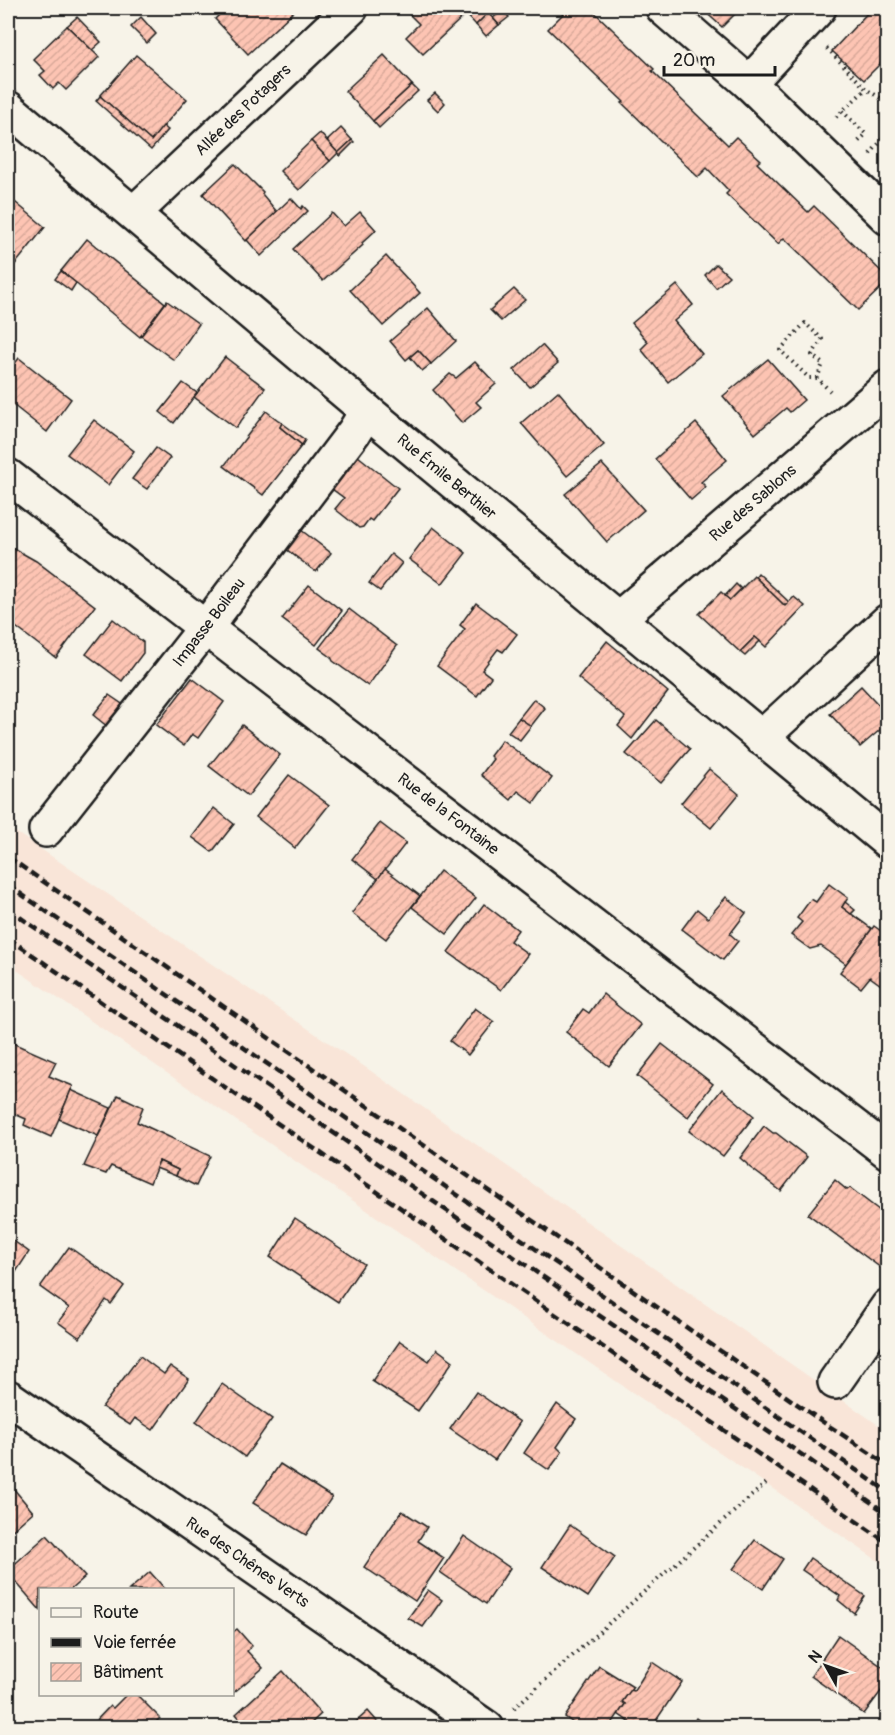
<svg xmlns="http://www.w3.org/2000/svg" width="895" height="1735" viewBox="0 0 895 1735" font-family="Pangolin,sans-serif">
<defs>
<pattern id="building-hatch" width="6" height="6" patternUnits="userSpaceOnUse" patternTransform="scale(1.5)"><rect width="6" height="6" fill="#fdc4b3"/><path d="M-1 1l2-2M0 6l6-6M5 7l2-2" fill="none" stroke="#d8a899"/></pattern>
</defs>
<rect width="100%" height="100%" fill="#f7f3e8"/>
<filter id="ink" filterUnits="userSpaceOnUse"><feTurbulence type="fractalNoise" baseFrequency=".0167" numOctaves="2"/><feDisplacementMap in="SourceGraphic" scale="12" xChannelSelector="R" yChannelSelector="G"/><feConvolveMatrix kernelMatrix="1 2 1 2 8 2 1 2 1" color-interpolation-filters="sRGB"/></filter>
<g filter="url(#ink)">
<polygon fill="#f9e5d8" points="8,827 368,1069 887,1431 887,1567 8,964"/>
<g fill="url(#building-hatch)" stroke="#1c1c1c" stroke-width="1.5">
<polygon points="226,8 290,8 294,11 248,54 215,19"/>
<polygon points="403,8 483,8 488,13 476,25 466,14 423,54 406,37 419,24"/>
<polygon points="569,8 590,8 654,69 652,71 728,145 736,137 761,160 757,163 808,212 814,206 888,278 888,281 858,310 784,238 778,244 726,194 729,191 707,168 698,177 622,103 624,102 548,29"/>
<polygon points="701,8 741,8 722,27"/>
<polygon points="872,8 888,8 888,56 864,80 832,51"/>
<polygon points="502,10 509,17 499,25 493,18"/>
<polygon points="488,13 499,25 486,36 476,25"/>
<polygon points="77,17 101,42 92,50 67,26"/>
<polygon points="141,17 156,34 147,43 131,27"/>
<polygon points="67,26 99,57 66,90 59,83 53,89 40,75 45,71 33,59"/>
<polygon points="136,55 187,99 151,141 100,96"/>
<polygon points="384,55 412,85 373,121 345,91"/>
<polygon points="412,85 418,91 379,128 373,121"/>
<polygon points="435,93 445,103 438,111 427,100"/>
<polygon points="100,96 151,141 163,126 168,130 151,150 96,101"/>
<polygon points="341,128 352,140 338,153 327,141"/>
<polygon points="320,133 338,153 330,161 311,141"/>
<polygon points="352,140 354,142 340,156 338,153"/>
<polygon points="311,141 330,161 299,190 280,171"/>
<polygon points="235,164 263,192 262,194 277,212 246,241 203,194"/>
<polygon points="10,198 45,227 13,267 8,262 8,200"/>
<polygon points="291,198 301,209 303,206 308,211 261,256 247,240"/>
<polygon points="360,212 376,230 362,243 363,245 323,281 293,249 332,213 344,226"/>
<polygon points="87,239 165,303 140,337 61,271"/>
<polygon points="386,256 420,293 383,326 350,290"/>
<polygon points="716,264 729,276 716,288 705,275"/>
<polygon points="61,271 76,283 71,291 55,279"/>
<polygon points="677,285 693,305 674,321 702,354 668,382 641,349 648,342 632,323"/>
<polygon points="514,289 525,300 501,321 490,310"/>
<polygon points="167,301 199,324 174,360 141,336"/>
<polygon points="428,308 456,341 431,364 418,350 406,360 390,341"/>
<polygon points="542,345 558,363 530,387 514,370"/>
<polygon points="418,350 431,364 422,371 410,357"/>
<polygon points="225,357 265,388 236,428 194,397"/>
<polygon points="19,358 71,399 47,432 8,401 8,373"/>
<polygon points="768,359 804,400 790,412 786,408 755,434 723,396"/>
<polygon points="475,362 496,384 476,402 481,407 462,423 433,390 450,374 456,378"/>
<polygon points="183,383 197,393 174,423 160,412"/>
<polygon points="558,391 604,445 567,476 521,423"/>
<polygon points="266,411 282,423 280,427 302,445 263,495 224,466"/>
<polygon points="94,420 134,451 108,485 67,454"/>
<polygon points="282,423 305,440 302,445 280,427"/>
<polygon points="696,423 727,460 701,482 706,487 691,500 655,459"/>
<polygon points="156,448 170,458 147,489 132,479"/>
<polygon points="358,456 398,488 372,521 369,519 363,527 359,528 335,509 344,498 332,489"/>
<polygon points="602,464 644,510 607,542 565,494"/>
<polygon points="433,527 466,553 442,584 409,559"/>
<polygon points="301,530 331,553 316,572 286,549"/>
<polygon points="13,548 36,561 95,606 56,658 8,621 8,597 14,588 8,583 8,555"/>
<polygon points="391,554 402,563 380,591 369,583"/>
<polygon points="758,573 789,602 785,606 755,577"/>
<polygon points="754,576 785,606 794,597 805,606 766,647 755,637 740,652 699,614 721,592 730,600"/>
<polygon points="736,584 741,589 730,600 725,596"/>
<polygon points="309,585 342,611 316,645 282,619"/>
<polygon points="476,603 517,634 503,652 498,649 482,670 491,677 477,696 437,666 465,629 460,625"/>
<polygon points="349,609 397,646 368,686 333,661 331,657 319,648"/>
<polygon points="113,619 143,642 143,653 122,681 86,654"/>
<polygon points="755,637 760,641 745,656 740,652"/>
<polygon points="607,641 668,692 632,739 618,726 625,717 578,678"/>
<polygon points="192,678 224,702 198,738 192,734 184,746 156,725"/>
<polygon points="861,686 888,715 888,723 860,747 830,714"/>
<polygon points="109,695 125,706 108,727 93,715"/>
<polygon points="534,699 545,708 531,726 519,718"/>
<polygon points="519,718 531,726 520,740 508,732"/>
<polygon points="656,720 690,749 661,783 626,754"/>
<polygon points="242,725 280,755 248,796 209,766"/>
<polygon points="502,740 552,778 534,803 518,791 511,800 481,775 493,759 490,756"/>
<polygon points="709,769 739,794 711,828 681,803"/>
<polygon points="289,775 329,805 295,848 256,817"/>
<polygon points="214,808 234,824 212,852 192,837"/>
<polygon points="380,823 406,843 378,879 352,859"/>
<polygon points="385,869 420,896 386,939 352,913"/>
<polygon points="440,871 476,898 447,934 412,907"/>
<polygon points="829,884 848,898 842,907 872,929 846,964 821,946 810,949 791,935 802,922 797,918 811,899 816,902"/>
<polygon points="726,897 746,913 730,934 738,941 723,960 682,929 697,909 708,918"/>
<polygon points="845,902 855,910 851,914 842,907"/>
<polygon points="484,904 518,930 510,941 528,954 501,990 448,952"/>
<polygon points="874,926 888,936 888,990 870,977 861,988 840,972"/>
<polygon points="603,994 641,1025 609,1066 566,1032 583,1009 589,1013"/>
<polygon points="475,1008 494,1022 468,1055 450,1041"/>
<polygon points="8,1041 56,1062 49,1076 73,1086 51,1137 24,1125 26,1119 8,1111"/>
<polygon points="662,1044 713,1084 688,1117 637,1076"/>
<polygon points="722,1089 754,1116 723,1156 689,1131"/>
<polygon points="71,1090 111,1108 98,1136 59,1119"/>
<polygon points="118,1095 143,1107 137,1122 210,1156 196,1186 176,1176 178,1170 159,1161 150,1183 111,1166 106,1174 84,1166"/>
<polygon points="764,1126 773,1133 776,1133 807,1157 781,1191 748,1166 747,1164 740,1158"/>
<polygon points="159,1161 178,1170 176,1176 156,1168"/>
<polygon points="835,1180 847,1190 850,1188 888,1217 888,1259 881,1268 808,1214"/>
<polygon points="295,1218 364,1264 338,1302 270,1257"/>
<polygon points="8,1237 29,1252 8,1284"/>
<polygon points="69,1247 124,1286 111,1304 106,1300 80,1338 58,1322 69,1308 40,1287"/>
<polygon points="400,1341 429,1361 437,1349 453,1361 418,1411 372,1381"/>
<polygon points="140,1356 164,1374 170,1366 189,1379 153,1430 135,1418 130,1425 102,1407"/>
<polygon points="222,1384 272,1419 245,1457 196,1422"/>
<polygon points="476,1392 520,1422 495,1460 450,1429"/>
<polygon points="557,1404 576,1419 557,1447 562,1452 549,1470 524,1453"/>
<polygon points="280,1464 332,1497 306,1535 253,1503"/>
<polygon points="8,1482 33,1512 8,1534"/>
<polygon points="402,1511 427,1527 418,1541 444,1558 415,1601 364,1567"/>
<polygon points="570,1525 615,1557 588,1597 542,1567"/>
<polygon points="47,1535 85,1577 70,1590 40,1590 40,1610 8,1573 8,1570"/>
<polygon points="464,1536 510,1568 486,1604 440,1572"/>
<polygon points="755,1540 783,1559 763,1589 733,1569"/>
<polygon points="810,1558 865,1596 854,1613 838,1600 840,1596 802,1570"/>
<polygon points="150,1572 166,1590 129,1590"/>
<polygon points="428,1590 442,1600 423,1627 408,1618"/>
<polygon points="237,1629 252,1646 247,1651 263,1668 232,1694 232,1633"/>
<polygon points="838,1635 888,1671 888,1682 864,1714 811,1676"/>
<polygon points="652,1662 682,1682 651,1728 638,1728 618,1714 625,1704 622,1702 630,1690 634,1691"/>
<polygon points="599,1666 633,1687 622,1702 625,1704 609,1728 580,1728 565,1717"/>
<polygon points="283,1671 321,1714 306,1728 248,1728 236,1714"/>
<polygon points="127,1694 136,1694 160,1718 150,1728 131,1728 130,1726 128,1728 89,1728 110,1706 113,1708"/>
<polygon points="368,1711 383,1728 349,1728"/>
<polygon points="696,1718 710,1728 690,1728"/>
</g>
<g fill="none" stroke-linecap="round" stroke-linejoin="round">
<defs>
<g id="minor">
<polyline points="663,8 749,83"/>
<polyline points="819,8 749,83 888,218"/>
<path id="s1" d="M8,108L367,411L888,842"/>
<path id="s2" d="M134,213L351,8"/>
<path id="s3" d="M8,476L888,1152"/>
<path id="s4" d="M618,619L888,387"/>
<polyline points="761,738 888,621"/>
<path id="s5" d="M46,830L206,627L354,432L367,411"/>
<polyline points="835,1382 888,1306"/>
<path id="s6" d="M8,1397L487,1728"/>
</g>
</defs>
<use href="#minor" stroke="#1c1c1c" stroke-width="38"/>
<g stroke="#1c1c1c" stroke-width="4" stroke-dasharray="1.5 4.5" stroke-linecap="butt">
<polyline points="827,48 866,89 888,103"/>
<polyline points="842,111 866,134 858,142"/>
<polyline points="836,117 866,89"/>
<polyline points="870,154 888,133"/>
<polyline points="817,378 809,378 780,350 805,323 822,339 812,355 823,364 817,378 830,391"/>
<polyline points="514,1708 766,1483"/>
</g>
<use href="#minor" stroke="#f7f3e8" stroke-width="33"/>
<g stroke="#1c1c1c" stroke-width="4.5" stroke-dasharray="9 4.5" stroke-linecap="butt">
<polyline points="8,857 823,1422 888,1465"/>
<polyline points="8,885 888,1492"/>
<polyline points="8,909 888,1514"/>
<polyline points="8,938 888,1543"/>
</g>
</g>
</g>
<g text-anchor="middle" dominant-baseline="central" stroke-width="6" stroke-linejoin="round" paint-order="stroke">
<g font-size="16" fill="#1c1c1c" stroke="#f7f3e8">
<text stroke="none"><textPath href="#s2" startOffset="150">Allée des Potagers</textPath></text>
<text stroke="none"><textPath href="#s1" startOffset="573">Rue Émile Berthier</textPath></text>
<text stroke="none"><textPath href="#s4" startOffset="178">Rue des Sablons</textPath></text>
<text stroke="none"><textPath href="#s5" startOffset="264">Impasse Boileau</textPath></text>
<text stroke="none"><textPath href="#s3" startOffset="555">Rue de la Fontaine</textPath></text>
<text stroke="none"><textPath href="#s6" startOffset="291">Rue des Chênes Verts</textPath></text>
</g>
</g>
<rect width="895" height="1735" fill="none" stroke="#f7f3e8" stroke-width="30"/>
<rect x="15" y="15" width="865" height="1705" fill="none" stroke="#1c1c1c" stroke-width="2" filter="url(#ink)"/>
<rect x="39" y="1588" width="195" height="108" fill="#f7f3e8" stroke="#9f9d96" stroke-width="1.5"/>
<rect x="51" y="1608" width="30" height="9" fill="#f7f3e8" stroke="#9f9d96" stroke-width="1.5"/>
<text x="93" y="1618" font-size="18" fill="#1c1c1c">Route</text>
<rect x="51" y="1638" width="30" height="9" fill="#1c1c1c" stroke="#9f9d96" stroke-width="1.5"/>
<text x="93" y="1648" font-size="18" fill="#1c1c1c">Voie ferrée</text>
<rect x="51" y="1663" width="30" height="18" fill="url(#building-hatch)" stroke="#9f9d96" stroke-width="1.5"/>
<text x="93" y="1678" font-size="18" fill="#1c1c1c">Bâtiment</text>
<g transform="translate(826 1666) rotate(310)" stroke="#f7f3e8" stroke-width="4.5" paint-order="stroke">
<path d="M0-4.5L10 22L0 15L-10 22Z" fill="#1c1c1c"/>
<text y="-9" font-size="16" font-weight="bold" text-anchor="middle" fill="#1c1c1c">N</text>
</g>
<path d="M664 66v9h111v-9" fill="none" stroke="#1c1c1c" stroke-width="3"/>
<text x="673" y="66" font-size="18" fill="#1c1c1c" stroke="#f7f3e8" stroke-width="4.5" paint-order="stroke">20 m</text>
</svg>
